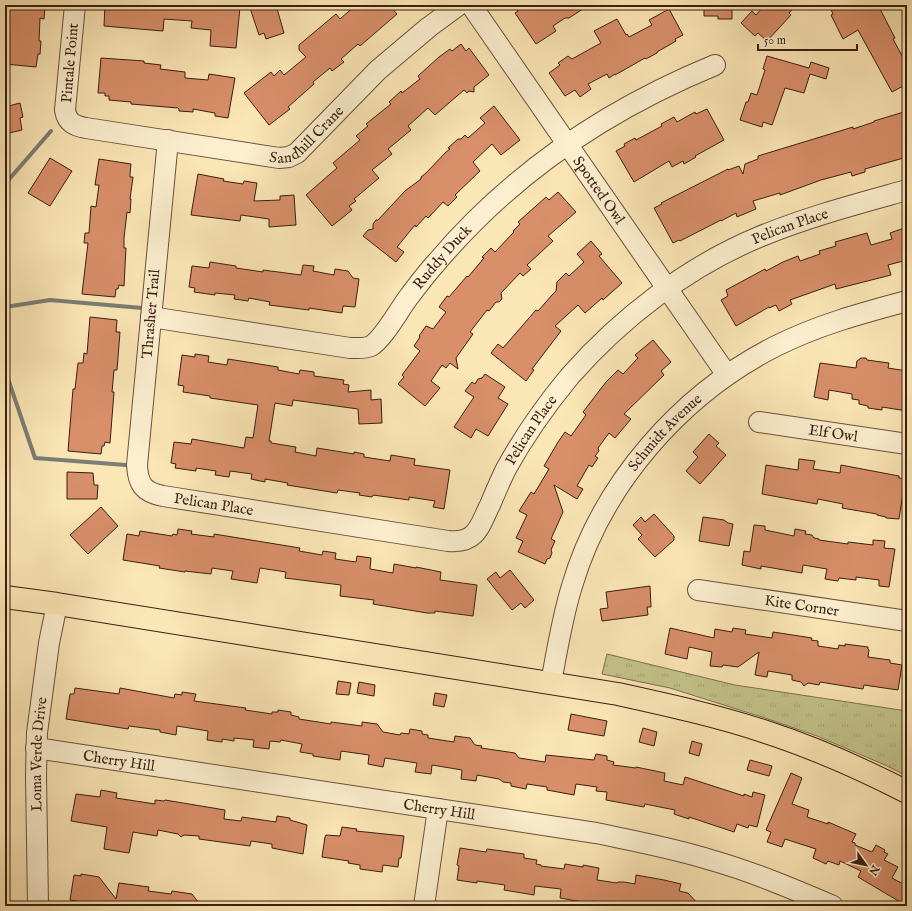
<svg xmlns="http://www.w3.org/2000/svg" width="912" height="911" viewBox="0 0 912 911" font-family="'IM FELL English',serif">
<defs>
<pattern id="grass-tufts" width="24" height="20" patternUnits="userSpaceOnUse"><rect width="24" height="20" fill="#c3c38a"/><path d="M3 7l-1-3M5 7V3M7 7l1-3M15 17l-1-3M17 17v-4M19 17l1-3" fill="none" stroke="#a8a776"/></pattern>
</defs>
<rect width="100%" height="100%" fill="#fbe6b5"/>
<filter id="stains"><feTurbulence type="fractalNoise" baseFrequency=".005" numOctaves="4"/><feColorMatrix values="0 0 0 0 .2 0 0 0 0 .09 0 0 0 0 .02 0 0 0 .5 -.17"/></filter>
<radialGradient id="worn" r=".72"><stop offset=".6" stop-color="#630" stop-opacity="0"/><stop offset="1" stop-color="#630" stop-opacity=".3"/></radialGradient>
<polygon fill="url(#grass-tufts)" stroke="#7f704e" points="607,654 735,685 907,711 907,776 885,765 817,736 768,719 670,688 602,674"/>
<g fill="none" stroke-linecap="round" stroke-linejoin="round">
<g stroke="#7b7d76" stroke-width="4">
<polyline points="5,184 51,131"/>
<polyline points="5,307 50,300 142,308"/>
<polyline points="5,370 35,458 126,465"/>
</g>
</g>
<g fill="#d88f6a" stroke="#3b1e11">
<polygon points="5,5 45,5 44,19 40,18 39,41 41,41 40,54 38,54 36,67 5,64 9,28 5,27"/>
<polygon points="105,5 214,5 240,7 236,48 210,46 211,30 191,28 192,21 164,19 163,31 104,26"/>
<polygon points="249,5 276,5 284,33 266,39 264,33 259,35"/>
<polygon points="356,5 389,5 397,14 360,46 358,44 341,59 344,62 332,71 330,68 313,82 314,84 288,107 290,109 269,125 244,93 271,72 274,76 280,70 284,75 306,57 299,50 299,45 336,14 340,19"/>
<polygon points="514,5 589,5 569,18 565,18 553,26 556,31 536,44 515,13 518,11"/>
<polygon points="704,5 732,5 732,19 718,19 718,16 704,16"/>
<polygon points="765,5 796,5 789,13 791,15 767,41 758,33 755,36 741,23 752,11 756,15"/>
<polygon points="829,5 878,5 895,38 893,39 907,65 907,84 892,92 858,30 843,39 831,15 833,14"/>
<polygon points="669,9 683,35 675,39 676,41 657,52 657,53 646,59 645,58 615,75 615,74 609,78 607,74 588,84 591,89 580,97 575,90 565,96 549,73 560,65 558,63 568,56 572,59 601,43 594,31 617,19 626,35 627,34 629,37 652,25 649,20"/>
<polygon points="461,44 466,51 469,48 489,75 474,87 474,92 469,91 467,93 464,90 435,115 428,108 408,126 411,130 388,149 392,154 372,170 379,178 354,199 356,201 349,206 352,210 332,226 306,195 337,168 333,163 360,140 356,136 368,126 366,124 391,104 389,102 401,91 402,93 420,79 418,76 439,57 450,49 452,51"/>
<polygon points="767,56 809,68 811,62 829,68 826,79 810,74 804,93 785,88 772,125 763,122 762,127 740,120 746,102 748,102 751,93 757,95 765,70 763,69"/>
<polygon points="101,58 144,61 144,63 161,65 160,69 185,72 185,78 208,80 209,74 235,78 228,118 215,116 215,113 193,109 193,112 179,111 179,109 178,108 131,104 131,102 109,100 109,96 105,96 105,93 98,93"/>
<polygon points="20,103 23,117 20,118 22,130 5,134 5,107"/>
<polygon points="494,106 520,140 501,155 492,144 473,162 480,171 455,195 457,197 448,206 443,202 428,218 426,216 416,227 415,225 397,247 404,252 396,262 363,236 368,230 373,229 373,224 376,220 378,220 405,191 421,179 421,177 426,173 446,152 450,149 448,148 458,139 461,139 465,135 468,138 485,123 480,118"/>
<polygon points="707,109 724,140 695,156 696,157 684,164 683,161 672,167 669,161 634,182 616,151 625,146 624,144 635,138 636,140 662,126 661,124 674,117 677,122 695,112 696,114"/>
<polygon points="907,111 907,157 865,169 865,172 852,176 851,172 821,180 780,195 780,193 753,201 756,209 737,217 736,213 721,221 721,220 680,241 679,240 673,243 654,208 662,204 661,203 728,169 728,170 739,166 743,174 745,164 758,159 758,156 840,131 853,127 853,129 874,122 874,121"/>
<polygon points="50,158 72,171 50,206 28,193"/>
<polygon points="99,159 131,164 130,174 130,177 133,177 130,199 131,199 130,213 127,212 124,238 124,248 126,248 124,286 119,285 118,289 116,289 115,297 82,294 88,243 84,243 85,233 89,233 91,206 96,207 99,185 95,185"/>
<polygon points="198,174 224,179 223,181 243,184 244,181 257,183 254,201 280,200 280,196 294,195 296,225 269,227 269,219 241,215 240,221 191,215"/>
<polygon points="558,192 576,212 548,236 553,241 527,265 531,269 523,276 520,273 501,293 502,299 499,302 496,302 489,311 487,310 470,332 473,334 456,358 458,369 450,363 446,368 442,365 431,381 440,388 425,406 398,384 404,377 402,375 420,351 414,346 420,337 419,336 426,326 433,329 446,312 439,307 447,296 449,297 467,276 468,277 484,258 482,257 491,248 495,252 514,232 513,231 520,224 518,222 536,206 546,197 549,200"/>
<polygon points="907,227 907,260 888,265 891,275 836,289 835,284 790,300 792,304 779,311 776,305 769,308 769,307 736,326 721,300 728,296 726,290 765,269 766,271 783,262 798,256 800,261 820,254 819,251 836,246 835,242 867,233 871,245 892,239 890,233"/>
<polygon points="591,241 602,254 599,256 622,283 603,300 602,298 585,313 578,305 555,326 561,331 532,369 534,370 526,381 491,353 498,344 503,348 536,310 538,311 552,295 556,291 557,282 566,273 569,276 584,262 577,254"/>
<polygon points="210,262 236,266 236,268 263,272 263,270 301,275 303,265 314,266 313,271 334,275 335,269 348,271 353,278 359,279 355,307 343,306 342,313 309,308 309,310 269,305 270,302 249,298 248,301 234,299 235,295 215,293 215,295 194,292 195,288 189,287 192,266 209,268"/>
<polygon points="90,317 117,320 116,332 120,332 117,370 114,370 112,392 114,392 110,443 105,442 104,446 102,446 101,454 68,451 73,389 75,389 78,363 83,363 84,353 87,354"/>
<polygon points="653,340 671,362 661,371 664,375 624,414 631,419 615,438 609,433 598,448 599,451 595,456 598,458 592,467 589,465 577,486 583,489 577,499 554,485 563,512 551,539 555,541 551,550 552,553 550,558 547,559 545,564 518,552 523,541 516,538 527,515 519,511 531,492 534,494 549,469 544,466 558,442 565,432 571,436 586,415 583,412 606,382 618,370 623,374 638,358 635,355"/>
<polygon points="195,354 209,356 208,362 227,365 228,359 278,367 278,370 299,374 300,370 314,372 314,376 344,380 343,384 349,385 348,392 371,390 371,400 381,399 382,423 359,424 358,409 293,400 292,406 275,403 269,441 271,441 271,443 296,447 295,452 316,456 317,448 354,454 354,452 364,454 364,457 390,461 391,455 415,459 414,465 450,470 444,509 433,507 435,501 409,497 409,500 373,495 372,497 359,495 360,493 338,490 337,493 287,485 288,483 265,479 265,482 251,479 252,474 230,471 229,477 215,475 216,471 196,468 196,471 175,468 176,464 171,463 174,442 191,444 192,439 244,448 246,437 253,438 258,405 210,398 210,396 183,392 184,386 178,385 182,355 195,357"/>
<polygon points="861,358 866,358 867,360 889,363 888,368 907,371 907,411 882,407 882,410 868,408 868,406 859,404 859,400 852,399 852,394 829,390 828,400 814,397 820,363 856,368 857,361"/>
<polygon points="485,374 505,387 498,398 508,404 488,436 476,429 471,438 454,427 474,397 465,391 472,382 475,384 478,379 482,378"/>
<polygon points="709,434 719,443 716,446 726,455 700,484 686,471 698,457 693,452"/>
<polygon points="799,459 815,461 813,469 840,473 841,465 899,476 899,478 905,479 899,519 886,518 886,517 877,515 877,514 842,508 843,504 818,499 817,504 762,494 766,465 798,470"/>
<polygon points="67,472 93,473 94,485 98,485 97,499 67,499"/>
<polygon points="101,507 118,526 88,554 70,535"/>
<polygon points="654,514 674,536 674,540 655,557 638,539 642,535 633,525 641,517 645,522"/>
<polygon points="703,517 724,520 728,523 733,524 729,546 699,541"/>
<polygon points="754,525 765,526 765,530 794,536 795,529 806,531 805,534 812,535 814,538 819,539 819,540 848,544 848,542 873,545 873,540 885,541 884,548 895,549 889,587 879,586 879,580 856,577 856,580 839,578 838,581 825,579 827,569 803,565 802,573 761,566 761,569 742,565 744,551 750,552"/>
<polygon points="178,529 192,531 191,534 214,537 214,534 300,548 299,551 322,555 323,551 336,553 335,559 356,562 357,556 371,558 370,569 393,573 394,564 416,568 416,567 441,572 440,580 477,585 473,616 435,611 435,613 427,613 373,604 374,600 340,596 341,585 285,578 286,572 260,568 257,583 231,579 233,571 212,568 211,574 185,571 185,572 159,568 160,566 123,560 127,534 139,536 140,531 172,536 173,534 177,535"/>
<polygon points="510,570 534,600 525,608 521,603 512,610 487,579 496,572 500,578"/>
<polygon points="650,586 651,607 647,607 648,615 602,621 600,609 608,608 606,592"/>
<polygon points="670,628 714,638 715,629 732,632 733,628 746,630 745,634 772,638 773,632 812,638 811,640 818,641 818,646 838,649 839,645 845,646 845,644 868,647 868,649 869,650 868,657 890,660 890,663 902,665 898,690 864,685 863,689 820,682 819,685 808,683 804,686 801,682 792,680 792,675 768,671 767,677 755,675 759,652 738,667 723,665 722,667 710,666 712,652 689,647 687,659 665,654"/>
<polygon points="338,681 351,683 349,695 336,694"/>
<polygon points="359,682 375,685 374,696 357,693"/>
<polygon points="75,688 119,694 120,688 174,698 175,694 182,695 182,692 196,694 194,701 246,708 245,710 272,714 272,712 278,712 278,710 291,712 291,715 299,717 299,719 331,724 331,722 362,726 362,722 377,724 383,732 400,735 401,733 409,734 410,729 422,731 422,734 428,735 428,738 454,742 455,736 470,738 475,745 482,746 481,748 515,753 519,758 545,762 546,755 594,760 596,754 607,756 607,760 614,762 613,765 636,768 636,767 665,773 664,781 683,785 685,777 744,796 744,794 752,797 753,792 765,795 757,827 749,825 748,828 737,824 734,832 689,817 689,819 674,814 675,810 645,804 644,807 606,800 607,792 596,791 597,787 576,784 574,795 547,790 547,787 527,784 526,789 511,786 511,783 503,782 499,779 477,775 476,781 461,779 462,770 432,765 431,774 415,772 417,763 385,758 383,767 368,764 369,755 341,751 340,760 313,756 313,754 300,752 302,744 281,740 280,742 270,741 269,749 253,747 254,740 234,738 234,741 222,739 222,742 207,740 208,731 177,726 176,735 160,732 160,730 129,726 128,729 66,719 70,694 74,694"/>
<polygon points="435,693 447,695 444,707 433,705"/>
<polygon points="571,714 607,721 604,736 568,730"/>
<polygon points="643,728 657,732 654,746 639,742"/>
<polygon points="692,741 702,744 699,756 689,753"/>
<polygon points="750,760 772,766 769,776 747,770"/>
<polygon points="791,773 802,778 792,804 809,810 807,817 828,824 828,822 856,834 852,842 855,843 855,845 872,852 876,845 885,850 884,852 888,854 884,860 898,867 892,878 907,886 907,906 858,877 861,871 840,861 839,865 828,861 826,864 813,858 816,849 785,839 782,847 767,842 771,832 766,830"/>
<polygon points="101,790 117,793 116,798 155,804 155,800 164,801 165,800 225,810 224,819 241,821 242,817 276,822 277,816 290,818 290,820 307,825 303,854 272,848 272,844 251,841 250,846 199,839 199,836 184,835 181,837 178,834 158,830 157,836 133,832 129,853 104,849 107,827 71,821 76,794 100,797"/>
<polygon points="342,827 357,829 356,831 404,836 401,858 399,858 398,867 383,865 382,872 360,869 360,865 348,863 349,861 322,857 325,837 326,835 340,836"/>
<polygon points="460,848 486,852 487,849 524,854 524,858 537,860 536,864 541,865 541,866 564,869 565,864 583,867 583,865 599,868 597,880 617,883 618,882 624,882 635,884 636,875 664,880 681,884 679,891 688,893 700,906 620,906 593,901 593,904 560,898 561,889 535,886 534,895 504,890 505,885 477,881 477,883 457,880 459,866 457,865"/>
<polygon points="81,874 99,877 116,899 119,883 149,887 148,891 171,894 172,891 192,894 201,906 76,906 77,901 70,900 74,875 81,876"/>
</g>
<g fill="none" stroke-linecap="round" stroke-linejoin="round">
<defs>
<g id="minor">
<path id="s1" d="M75,5L65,110C67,123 75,126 86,128L279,158L289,157L297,153L378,70L429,27L459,5"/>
<path id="s2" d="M471,5L727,375"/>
<path id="s3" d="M168,140L137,465C138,484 143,492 163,496L448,541C458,542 467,541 474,534C482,526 485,514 490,505C495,493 500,481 506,469C524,436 546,405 570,376C621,318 687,267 759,237C807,217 857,204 907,190"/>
<path id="s4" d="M151,317L350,348C356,348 364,349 371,346C383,339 399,310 408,298C417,286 426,274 436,263C511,174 608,109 715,65"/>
<path id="s5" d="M759,422L907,444"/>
<path id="s6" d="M698,590L907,621"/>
<path id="s7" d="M551,683C557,651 562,618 572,586C602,484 681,394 776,346C818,325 862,313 907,301"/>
<path id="s8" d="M36,748L596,833C634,841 673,848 711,860C753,872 793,889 833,906"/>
<path id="s9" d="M38,906L36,776L37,733L49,643L57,604"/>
<polyline points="424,906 438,809"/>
</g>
<path id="major" d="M5,597L57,604L618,694C668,705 718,716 766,732C815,748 862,769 907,792"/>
</defs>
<use href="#minor" stroke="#6b503a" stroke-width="22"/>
<use href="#major" stroke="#3b1e11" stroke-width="24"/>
<use href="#minor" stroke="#fcefcf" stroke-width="20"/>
<use href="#major" stroke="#fbe6b5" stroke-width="22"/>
</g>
<g text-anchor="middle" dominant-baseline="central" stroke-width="3.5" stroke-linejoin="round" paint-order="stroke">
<g font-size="15" fill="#3b1e11" stroke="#fcefcf">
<text transform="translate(70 63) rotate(-85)">Pintale Point</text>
<text stroke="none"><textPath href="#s1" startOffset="367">Sandhill Crane</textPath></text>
<text stroke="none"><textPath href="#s2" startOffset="225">Spotted Owl</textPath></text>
<text stroke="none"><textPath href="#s3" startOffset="1143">Pelican Place</textPath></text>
<text stroke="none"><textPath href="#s4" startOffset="337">Ruddy Duck</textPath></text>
<text transform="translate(151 314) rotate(-85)">Thrasher Trail</text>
<text stroke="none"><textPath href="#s3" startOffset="807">Pelican Place</textPath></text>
<text stroke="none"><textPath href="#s5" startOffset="75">Elf Owl</textPath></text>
<text stroke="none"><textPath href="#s7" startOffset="281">Schmidt Avenue</textPath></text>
<text stroke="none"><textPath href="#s3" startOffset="423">Pelican Place</textPath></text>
<text stroke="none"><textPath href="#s6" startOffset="105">Kite Corner</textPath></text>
<text stroke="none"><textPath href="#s9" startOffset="152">Loma Verde Drive</textPath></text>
<text stroke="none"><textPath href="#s8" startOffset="84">Cherry Hill</textPath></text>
<text stroke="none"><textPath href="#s8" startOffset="408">Cherry Hill</textPath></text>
</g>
</g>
<rect width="912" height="911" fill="none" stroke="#fbe6b5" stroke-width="20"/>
<rect x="6" y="6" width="900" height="899" fill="none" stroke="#3b1e11" stroke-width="2"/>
<rect x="10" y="10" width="892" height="891" fill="none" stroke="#3b1e11"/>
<g transform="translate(866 865) rotate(123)" stroke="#fcefcf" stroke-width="3" paint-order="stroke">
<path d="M0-3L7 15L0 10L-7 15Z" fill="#3b1e11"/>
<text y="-6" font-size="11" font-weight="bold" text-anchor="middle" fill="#3b1e11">N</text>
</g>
<path d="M758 44v6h99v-6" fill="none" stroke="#3b1e11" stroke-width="2"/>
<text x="764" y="44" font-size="12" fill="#3b1e11" stroke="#fcefcf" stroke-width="3" paint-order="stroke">50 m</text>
<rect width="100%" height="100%" filter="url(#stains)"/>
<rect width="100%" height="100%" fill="url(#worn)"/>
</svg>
